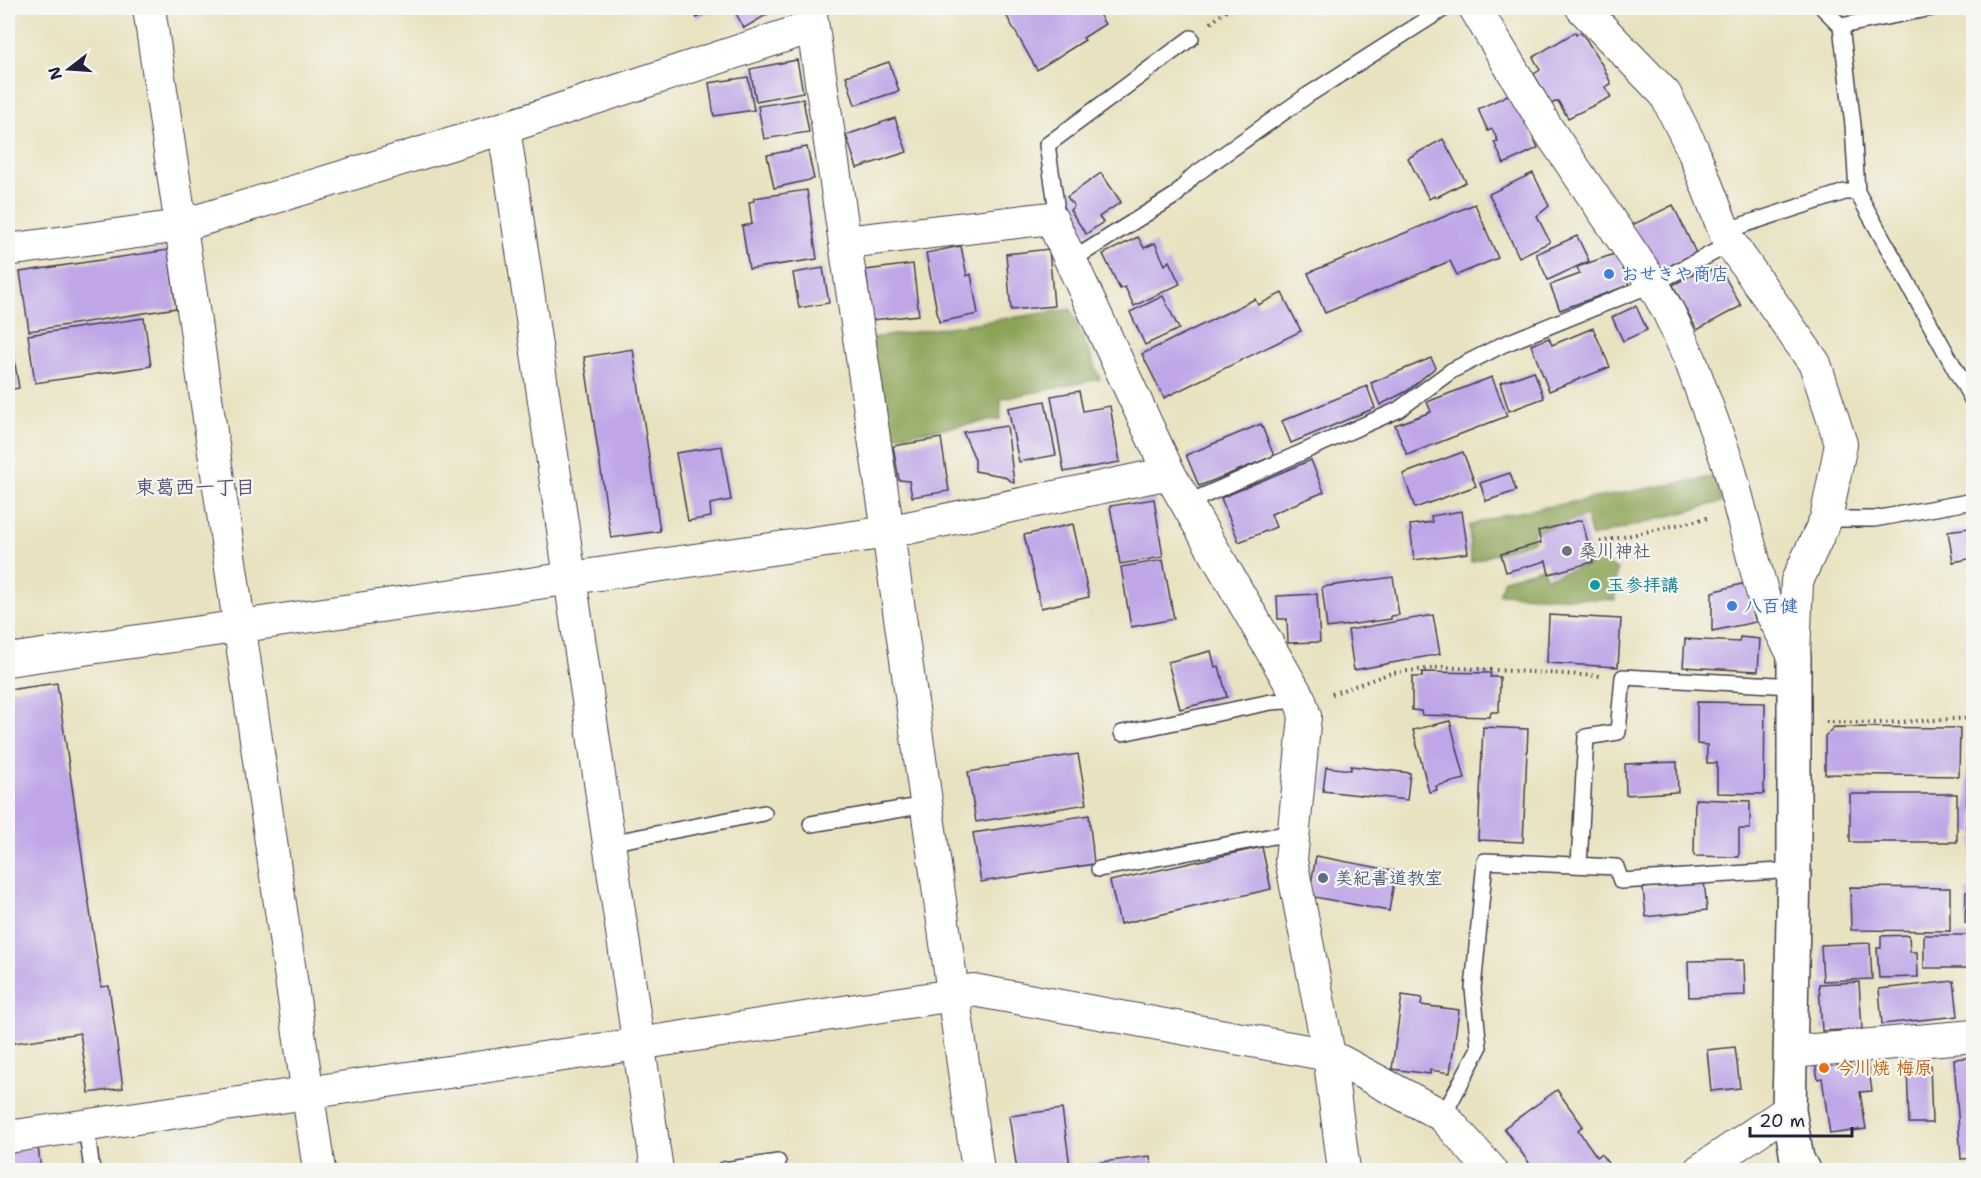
<svg xmlns="http://www.w3.org/2000/svg" width="1981" height="1178" viewBox="0 0 1981 1178" font-family="'Shantell Sans','Klee One',sans-serif">
<rect width="100%" height="100%" fill="#f6f6f2"/>
<filter id="ink" filterUnits="userSpaceOnUse"><feTurbulence type="fractalNoise" baseFrequency=".0167" numOctaves="2"/><feDisplacementMap in="SourceGraphic" scale="12" xChannelSelector="R" yChannelSelector="G"/><feConvolveMatrix kernelMatrix="1 2 1 2 8 2 1 2 1" color-interpolation-filters="sRGB"/></filter>
<filter id="wash" filterUnits="userSpaceOnUse"><feTurbulence type="fractalNoise" baseFrequency=".008" numOctaves="4" result="noise"/><feDisplacementMap in="SourceGraphic" scale="24" xChannelSelector="R" yChannelSelector="G"/><feGaussianBlur stdDeviation="1.35" result="paint"/><feColorMatrix in="noise" values="0 0 0 0 0 0 0 0 0 0 0 0 0 0 0 0 0 1.4 0 .05"/><feComposite in="paint" operator="in"/></filter>
<g filter="url(#wash)">
<rect width="100%" height="100%" fill="#e9e2c0"/>
<g fill="#8aa355" stroke="#566248" stroke-width="1.5">
<polygon points="1071,309 1100,379 1001,399 1001,419 874,439 873,338"/>
<polygon points="1717,476 1722,502 1591,537 1587,516 1533,532 1534,541 1471,562 1469,526 1502,515"/>
<polygon points="1600,561 1617,569 1615,600 1499,594 1504,579 1543,568 1546,578"/>
</g>
<g id="blocks">
<g fill="#c0a6e7">
<polygon points="692,8 716,8 697,18"/>
<polygon points="733,8 778,8 744,28"/>
<polygon points="1002,8 1095,8 1105,24 1083,38 1085,40 1037,70"/>
<polygon points="1575,32 1576,35 1580,32 1586,39 1604,68 1611,84 1605,87 1611,97 1568,118 1558,101 1551,104 1534,74 1540,70 1533,57"/>
<polygon points="797,60 803,92 756,101 750,69"/>
<polygon points="889,62 899,91 855,105 846,76"/>
<polygon points="748,77 754,110 714,116 709,83"/>
<polygon points="1512,93 1538,148 1504,164 1494,142 1498,141 1492,129 1488,131 1478,109"/>
<polygon points="803,99 809,132 764,139 758,106"/>
<polygon points="895,118 907,152 857,168 846,135"/>
<polygon points="1443,139 1466,182 1435,198 1434,196 1429,199 1408,158"/>
<polygon points="807,147 814,179 774,188 767,155"/>
<polygon points="1101,173 1121,202 1099,217 1103,222 1086,234 1070,210 1074,206 1067,197"/>
<polygon points="1533,173 1549,206 1537,216 1550,242 1519,257 1489,194"/>
<polygon points="807,190 817,259 749,269 742,226 752,224 749,202 754,201 754,198"/>
<polygon points="1974,200 1974,240 1972,240 1968,201"/>
<polygon points="1475,204 1498,258 1457,275 1450,261 1325,313 1308,273"/>
<polygon points="1673,205 1696,253 1655,273 1632,225"/>
<polygon points="1577,236 1589,261 1548,280 1536,254"/>
<polygon points="1138,237 1144,248 1155,243 1165,265 1169,261 1180,284 1134,306 1125,287 1120,289 1103,254"/>
<polygon points="961,246 967,276 971,274 978,314 939,322 926,253"/>
<polygon points="1049,249 1054,306 1011,310 1006,254"/>
<polygon points="168,250 176,308 29,331 20,272"/>
<polygon points="1617,253 1629,285 1560,310 1550,285 1580,274 1577,267"/>
<polygon points="913,264 919,315 872,320 866,270"/>
<polygon points="1719,266 1741,306 1697,330 1673,285 1700,270 1703,274"/>
<polygon points="823,268 829,303 799,308 793,273"/>
<polygon points="1282,293 1301,331 1164,398 1142,354 1255,299 1258,305"/>
<polygon points="1163,296 1179,329 1145,345 1130,312"/>
<polygon points="1636,306 1647,330 1623,341 1612,317"/>
<polygon points="144,318 151,366 35,383 28,335"/>
<polygon points="8,322 19,388 8,390"/>
<polygon points="1593,328 1610,367 1549,391 1531,345 1549,338 1552,345"/>
<polygon points="633,349 660,531 611,538 584,357"/>
<polygon points="1431,358 1436,367 1407,391 1380,405 1371,383"/>
<polygon points="1534,371 1544,398 1509,411 1500,383"/>
<polygon points="1492,377 1507,416 1407,455 1395,425 1431,412 1427,402"/>
<polygon points="1367,386 1375,408 1291,443 1282,421"/>
<polygon points="1079,391 1083,411 1110,406 1120,462 1064,472 1051,396"/>
<polygon points="1045,401 1056,455 1019,462 1008,408"/>
<polygon points="1261,424 1274,456 1199,486 1186,455"/>
<polygon points="1007,426 1014,483 1003,476 975,471 975,459 963,432"/>
<polygon points="941,438 949,491 912,497 909,481 899,480 893,446"/>
<polygon points="722,446 731,500 710,504 711,517 688,521 676,453"/>
<polygon points="1463,452 1476,486 1415,508 1403,474"/>
<polygon points="1311,460 1324,492 1271,514 1276,527 1239,542 1221,498"/>
<polygon points="1510,473 1516,491 1486,501 1480,483"/>
<polygon points="1154,499 1163,557 1120,564 1110,506"/>
<polygon points="1462,511 1468,553 1414,560 1410,525 1432,522 1431,516"/>
<polygon points="1582,520 1593,562 1549,574 1546,561 1506,572 1501,554 1541,543 1538,531"/>
<polygon points="1073,524 1089,597 1041,608 1024,535"/>
<polygon points="1969,528 1974,558 1953,562 1948,531"/>
<polygon points="1163,560 1174,619 1131,627 1121,567"/>
<polygon points="1393,577 1399,615 1391,616 1391,619 1327,628 1322,587"/>
<polygon points="1745,583 1756,622 1712,631 1712,592"/>
<polygon points="1317,594 1320,642 1288,643 1287,619 1278,619 1277,596"/>
<polygon points="1433,615 1440,654 1354,670 1348,630"/>
<polygon points="1549,615 1621,619 1618,667 1547,663"/>
<polygon points="1740,637 1760,639 1758,671 1683,667 1685,639 1739,642"/>
<polygon points="1211,651 1215,667 1219,666 1227,697 1180,709 1168,662"/>
<polygon points="1422,672 1491,673 1490,677 1500,677 1499,712 1491,712 1490,717 1422,715 1421,711 1412,710 1412,677 1422,677"/>
<polygon points="57,683 101,987 109,986 123,1088 89,1093 80,1033 8,1044 8,690"/>
<polygon points="1697,702 1765,703 1764,794 1717,793 1717,763 1707,763 1707,745 1697,744"/>
<polygon points="1450,721 1465,779 1436,786 1437,790 1429,792 1413,730"/>
<polygon points="1483,727 1528,729 1523,842 1478,840"/>
<polygon points="1834,727 1960,728 1959,776 1825,774 1825,736"/>
<polygon points="1974,750 1974,833 1966,830 1968,751"/>
<polygon points="1078,754 1087,804 976,822 968,772"/>
<polygon points="1677,762 1678,792 1626,795 1625,764"/>
<polygon points="1351,766 1410,773 1407,800 1323,791 1326,767 1351,770"/>
<rect x="1850" y="794" width="107" height="48"/>
<polygon points="1695,799 1750,801 1750,829 1739,829 1739,857 1694,856"/>
<polygon points="1089,815 1094,864 981,882 973,833"/>
<polygon points="1972,837 1974,837 1974,924 1965,923 1966,892 1970,890"/>
<polygon points="1262,847 1271,889 1120,924 1110,881"/>
<polygon points="1316,856 1396,871 1389,911 1309,896"/>
<polygon points="1704,881 1707,910 1646,917 1643,888"/>
<polygon points="1850,887 1950,888 1950,931 1851,930"/>
<polygon points="1909,935 1910,952 1917,952 1918,977 1879,978 1877,948 1881,948 1881,936"/>
<rect x="1924" y="935" width="45" height="33"/>
<polygon points="1870,943 1872,979 1823,981 1821,945"/>
<polygon points="1744,960 1745,995 1689,997 1688,961"/>
<polygon points="1954,981 1958,1016 1882,1024 1879,989"/>
<polygon points="1859,982 1862,1029 1822,1031 1819,984"/>
<polygon points="1402,995 1422,998 1421,1005 1459,1010 1450,1073 1430,1070 1430,1074 1392,1069"/>
<polygon points="1735,1047 1740,1088 1711,1091 1707,1050"/>
<polygon points="1974,1057 1974,1158 1961,1159 1954,1059"/>
<polygon points="1836,1059 1838,1069 1868,1064 1872,1091 1860,1092 1866,1129 1830,1134 1822,1078 1818,1079 1815,1062"/>
<polygon points="1930,1065 1932,1123 1909,1123 1907,1066"/>
<polygon points="1557,1090 1583,1126 1578,1130 1597,1157 1601,1154 1613,1170 1534,1170 1504,1128"/>
<polygon points="1062,1109 1070,1166 1150,1156 1152,1170 1017,1170 1009,1116"/>
<polygon points="38,1147 41,1170 8,1170 8,1151"/>
</g>
</g>
</g>
<g filter="url(#ink)">
<use href="#blocks" fill-opacity="0" stroke="#403f4f" stroke-width="1.5"/>
<g fill="none" stroke-linecap="round" stroke-linejoin="round">
<defs>
<g id="service">
<polyline points="1823,8 1841,26 1932,8"/>
<polyline points="1841,26 1853,125 1857,192 1974,403"/>
<polyline points="1051,218 1056,204 1047,145 1191,38"/>
<polyline points="1724,231 1845,192 1857,192"/>
<polyline points="1072,260 1176,195 1193,176 1308,95 1445,8"/>
<polyline points="1187,503 1398,410 1451,371 1502,345 1653,284 1730,244"/>
<polyline points="1826,519 1874,519 1974,501"/>
<polyline points="1122,733 1271,702 1300,700"/>
<polyline points="811,824 926,805"/>
<polyline points="609,843 764,813"/>
<polyline points="1579,865 1586,737 1618,732 1623,677 1794,686"/>
<polyline points="1099,869 1295,832"/>
<polyline points="1443,1116 1479,1048 1473,989 1485,861 1616,867 1621,881 1794,870"/>
<polyline points="86,1126 92,1170"/>
<polyline points="724,1170 778,1162"/>
</g>
<g id="minor">
<polyline points="149,8 319,1170"/>
<polyline points="810,8 888,532 978,1170"/>
<polyline points="1475,8 1547,128 1653,284 1669,313 1690,359 1729,467 1764,599 1793,654"/>
<polyline points="1582,8 1665,94 1693,150 1727,238 1815,364 1841,444 1826,519 1797,581 1794,655"/>
<polyline points="504,128 657,1170"/>
<polyline points="846,242 1051,218 1169,473 1300,700 1305,716 1291,860 1329,1055 1344,1170"/>
<polyline points="8,250 180,226 504,128 812,27"/>
<polyline points="8,660 888,532 1169,473"/>
<polyline points="1791,1052 1974,1036"/>
<polyline points="8,1137 638,1044 953,995 973,990 1329,1055 1443,1116 1491,1170"/>
<polyline points="1700,1170 1789,1110"/>
</g>
<polyline id="tertiary" points="1794,655 1794,870 1789,1110 1797,1159 1803,1170"/>
</defs>
<use href="#service" stroke="#403f4f" stroke-width="18"/>
<use href="#minor" stroke="#403f4f" stroke-width="34"/>
<use href="#tertiary" stroke="#403f4f" stroke-width="36"/>
<g stroke="#403f4f" stroke-width="4" stroke-dasharray="1.5 4.5" stroke-linecap="butt">
<polyline points="1211,23 1229,8"/>
<polyline points="1600,542 1708,518"/>
<polyline points="1332,694 1391,673 1443,667 1600,676"/>
<polyline points="1826,722 1879,723 1972,718 1970,571 1974,571"/>
</g>
<use href="#service" stroke="#fff" stroke-width="15"/>
<use href="#minor" stroke="#fff" stroke-width="32"/>
<use href="#tertiary" stroke="#fff" stroke-width="33"/>
</g>
</g>
<g fill="#3f7fe0" stroke="#f6f6f2" stroke-width="2">
<circle cx="1609" cy="274" r="6"/>
<circle cx="1732" cy="606" r="6"/>
</g>
<circle fill="#6b7280" stroke="#f6f6f2" stroke-width="2" cx="1567" cy="551" r="6"/>
<circle fill="#0f9aa8" stroke="#f6f6f2" stroke-width="2" cx="1595" cy="585" r="6"/>
<circle fill="#5c6f8a" stroke="#f6f6f2" stroke-width="2" cx="1323" cy="878" r="6"/>
<circle fill="#e8710a" stroke="#f6f6f2" stroke-width="2" cx="1824" cy="1068" r="6"/>
<g text-anchor="middle" dominant-baseline="central" stroke-width="4.5" stroke-linejoin="round" paint-order="stroke">
<g font-size="18" font-weight="bold" fill="#366cbe" stroke="#f6f6f2" text-anchor="start">
<text x="1621" y="274">おせきや商店</text>
<text x="1744" y="606">八百健</text>
</g>
<g font-size="18" font-weight="bold" fill="#5b616d" stroke="#f6f6f2" text-anchor="start">
<text x="1579" y="551">桑川神社</text>
</g>
<g font-size="18" font-weight="bold" fill="#0d838f" stroke="#f6f6f2" text-anchor="start">
<text x="1607" y="585">玉参拝講</text>
</g>
<g font-size="18" font-weight="bold" fill="#4e5e75" stroke="#f6f6f2" text-anchor="start">
<text x="1335" y="878">美紀書道教室</text>
</g>
<g font-size="18" font-weight="bold" fill="#c56008" stroke="#f6f6f2" text-anchor="start">
<text x="1836" y="1068">今川焼 梅原</text>
</g>
<g font-size="20" font-weight="bold" fill="#595077" stroke="#f6f6f2">
<text x="195" y="487">東葛西一丁目</text>
</g>
</g>
<rect width="1981" height="1178" fill="none" stroke="#f6f6f2" stroke-width="30"/>
<g transform="translate(69 69) rotate(253)" stroke="#f6f6f2" stroke-width="4.5" paint-order="stroke">
<path d="M0-4.5L10 22L0 15L-10 22Z" fill="#22223b"/>
<text y="-9" font-size="16" font-weight="bold" text-anchor="middle" fill="#22223b">N</text>
</g>
<path d="M1750 1127v9h102v-9" fill="none" stroke="#22223b" stroke-width="3"/>
<text x="1759" y="1127" font-size="18" fill="#22223b" stroke="#f6f6f2" stroke-width="4.5" paint-order="stroke">20 m</text>
</svg>
